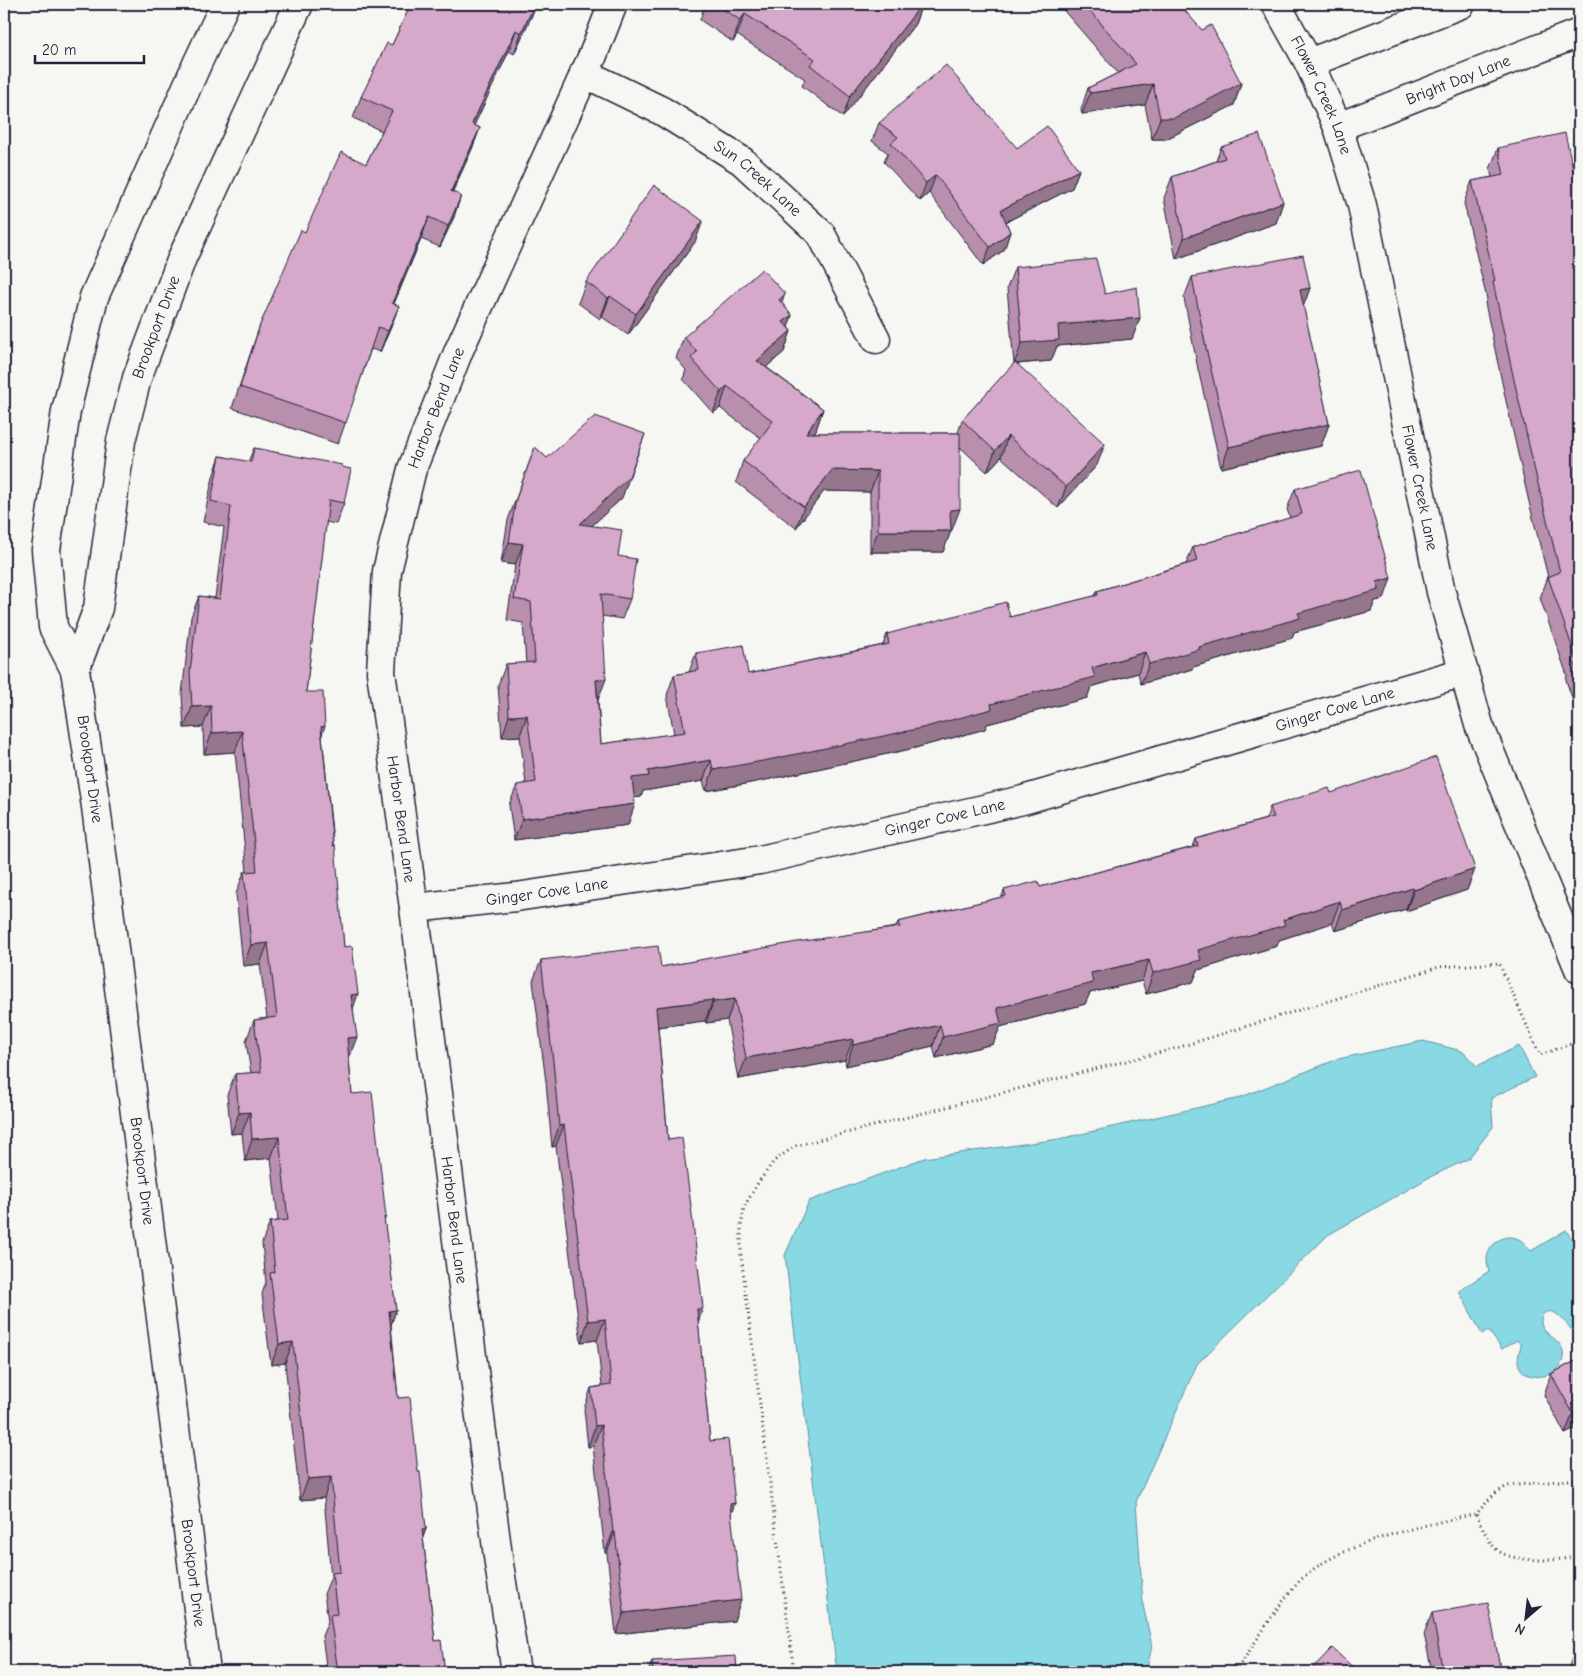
<svg xmlns="http://www.w3.org/2000/svg" width="1583" height="1676" viewBox="0 0 1583 1676" font-family="'Comic Neue',sans-serif">
<rect width="100%" height="100%" fill="#f6f6f2"/>
<filter id="ink" filterUnits="userSpaceOnUse"><feTurbulence type="fractalNoise" baseFrequency=".02" numOctaves="2"/><feDisplacementMap in="SourceGraphic" scale="10" xChannelSelector="R" yChannelSelector="G"/><feConvolveMatrix kernelMatrix="1 2 1 2 8 2 1 2 1" color-interpolation-filters="sRGB"/></filter>
<g filter="url(#ink)">
<g fill="#88d9e4" stroke="#5f90a0">
<polygon points="1423,1041 1462,1051 1477,1066 1519,1046 1535,1077 1491,1098 1493,1127 1468,1159 1430,1177 1328,1235 1197,1364 1136,1502 1143,1605 1152,1646 1146,1672 837,1672 785,1255 809,1201 924,1158 1059,1139 1236,1099 1338,1059"/>
<path d="M1566,1230C1570,1237 1577,1244 1579,1251C1583,1263 1575,1282 1579,1292V1336C1570,1332 1556,1303 1543,1314C1541,1316 1541,1319 1541,1321C1540,1338 1570,1338 1562,1362C1556,1380 1520,1383 1518,1361C1518,1356 1520,1350 1521,1345L1517,1340L1502,1349L1488,1330L1482,1334L1459,1291L1489,1271C1488,1268 1487,1263 1487,1259C1488,1246 1502,1233 1516,1238C1523,1240 1527,1246 1531,1251Z"/>
</g>
<g fill="none" stroke-linecap="round" stroke-linejoin="round">
<defs>
<g id="minor">
<path id="s1" d="M1276,4L1309,63L1338,127L1362,205L1441,592L1479,725L1579,969"/>
<polyline points="1309,63 1461,4"/>
<path id="s2" d="M584,73L662,111L742,161L821,234L876,339"/>
<path id="s3" d="M1338,127L1579,33"/>
<path id="s4" d="M414,908L516,897L760,860L1023,800L1464,672"/>
<path id="s5" d="M516,1672L499,1564L414,908L381,672L387,571L412,469L459,350L593,55L613,4"/>
</g>
<g id="tertiary">
<path id="s6" d="M75,670L98,608L121,441L137,378L182,258L299,4"/>
<polyline points="206,1672 96,807 75,670 53,627 46,550 66,411 94,297 197,64 225,4"/>
</g>
</defs>
<use href="#minor" stroke="#22223b" stroke-width="31"/>
<use href="#tertiary" stroke="#22223b" stroke-width="31"/>
<g stroke="#22223b" stroke-width="3" stroke-dasharray="1 4" stroke-linecap="butt">
<path d="M1579,1479L1507,1486L1494,1494L1476,1514C1481,1524 1486,1537 1493,1546C1495,1548 1499,1552 1502,1553C1517,1562 1564,1562 1579,1555"/>
<polyline points="794,1672 741,1255 741,1227 744,1207 758,1183 774,1161 795,1146 1173,1049 1439,967 1499,963 1540,1055 1579,1041"/>
<path d="M1235,1672C1256,1643 1273,1611 1297,1584C1331,1544 1425,1525 1476,1514"/>
</g>
<use href="#minor" stroke="#f6f6f2" stroke-width="28"/>
<use href="#tertiary" stroke="#f6f6f2" stroke-width="28"/>
</g>
<g fill="#b890ae" stroke="#22223b">
<polygon points="411,4 536,4 532,15 514,54 509,51 474,125 480,128 472,149 453,191 454,217 440,247 421,239 394,304 391,327 380,352 371,349 338,444 232,408 260,325 305,232 366,164 382,131 353,118 361,97 392,45"/>
<polygon points="705,4 922,4 915,24 843,117 802,86 805,79 737,35 733,42 700,20"/>
<polygon points="1058,4 1179,4 1241,83 1234,105 1166,139 1152,139 1145,105 1082,114 1081,110 1088,88 1118,73"/>
<polygon points="879,123 1017,148 1079,170 1072,188 1006,222 1010,232 1004,250 983,265 929,193 920,201 884,162 888,153 872,141"/>
<polygon points="1221,147 1283,202 1276,223 1176,259 1164,198 1172,177 1216,161"/>
<polygon points="1498,148 1577,206 1579,215 1579,719 1566,680 1567,675 1540,598 1548,577 1529,502 1506,401 1485,303 1487,299 1464,203 1472,181 1492,177 1490,169"/>
<polygon points="695,242 628,335 602,317 600,319 578,303 586,282"/>
<polygon points="1015,267 1105,294 1140,318 1132,339 1057,346 1051,361 1017,364 1097,465 1058,508 1001,457 987,472 960,447 952,530 951,530 943,552 870,552 870,492 824,491 796,528 736,482 743,461 761,438 720,408 713,413 683,379 686,370 676,358 684,337 782,303 792,315 788,327 791,331 784,352 766,367 823,409 816,430 814,433 958,433 962,420 1014,364 1007,288"/>
<polygon points="1192,277 1310,288 1303,306 1329,424 1321,446 1221,468 1198,369 1184,298"/>
<polygon points="535,447 547,458 622,498 592,525 618,556 630,599 622,619 602,616 598,700 601,744 674,734 667,695 674,675 689,672 696,653 748,674 883,645 887,634 1010,617 1095,596 1097,591 1186,564 1193,547 1290,518 1287,509 1295,489 1384,599 1375,601 1371,611 1294,632 1292,638 1193,667 1192,669 1141,684 1138,673 1091,687 1087,698 987,724 985,729 915,748 761,781 706,791 703,781 643,791 641,797 634,797 628,825 514,840 509,805 517,785 526,784 520,736 502,737 498,685 506,664 526,663 523,623 507,620 515,565 501,563 508,520"/>
<polygon points="254,448 342,467 344,503 336,524 326,522 306,692 322,735 344,947 353,1008 349,1058 352,1094 386,1217 384,1221 396,1310 391,1325 398,1398 418,1472 426,1529 423,1537 435,1641 445,1672 327,1672 322,1636 328,1621 324,1594 331,1577 324,1498 300,1500 285,1363 271,1365 262,1294 266,1282 262,1243 270,1222 278,1221 271,1158 245,1161 242,1133 231,1134 227,1095 235,1074 251,1073 246,1041 254,1020 267,1018 260,964 243,966 236,894 244,872 247,872 235,752 204,754 203,727 184,728 182,694 191,617 199,596 215,598 224,527 203,522 213,477 220,456 248,462"/>
<polygon points="1331,793 1475,869 1467,890 1406,911 1406,909 1335,931 1332,923 1279,940 1277,946 1198,970 1193,982 1146,994 1142,981 1090,993 1085,1004 1000,1027 993,1044 936,1058 933,1046 846,1066 845,1060 738,1079 727,1020 706,1023 705,1021 658,1027 668,1140 698,1322 710,1441 735,1503 731,1514 734,1621 616,1634 607,1553 605,1553 593,1446 588,1447 584,1409 591,1388 602,1386 597,1340 581,1342 556,1146 552,1147 546,1082 533,981 541,960 661,967 896,927 898,922 1002,897 1004,890 1040,887 1193,847 1196,839 1266,819 1270,807"/>
<polygon points="1579,1359 1579,1427 1565,1434 1544,1395 1551,1374"/>
<polygon points="1432,1613 1501,1672 1432,1672 1424,1634"/>
<polygon points="652,1661 737,1672 648,1672"/>
</g>
<g fill="#96768d" stroke="#22223b">
<polygon points="535,4 536,4 532,15 514,54 521,33"/>
<polygon points="922,4 915,24 843,117 850,96"/>
<polygon points="745,14 737,35 733,42 740,20"/>
<polygon points="516,30 509,51 465,145 472,124"/>
<polygon points="1241,83 1234,105 1166,139 1152,139 1160,118"/>
<polygon points="1153,84 1145,105 1082,114 1090,93"/>
<polygon points="480,128 472,149 443,212 451,191"/>
<polygon points="1079,170 1072,188 994,228 1001,210"/>
<polygon points="936,175 929,193 920,201 926,183"/>
<polygon points="461,196 454,217 440,247 448,226"/>
<polygon points="1579,199 1579,201 1572,220 1576,200"/>
<polygon points="1283,202 1276,223 1176,259 1184,238"/>
<polygon points="429,217 421,239 385,324 392,303"/>
<polygon points="703,221 695,242 628,335 636,314"/>
<polygon points="1010,232 1004,250 983,265 990,247"/>
<polygon points="1310,288 1302,310 1300,290"/>
<polygon points="785,294 777,316 779,300"/>
<polygon points="610,296 602,317 600,319 608,298"/>
<polygon points="399,306 391,327 380,352 388,331"/>
<polygon points="792,315 785,336 783,322"/>
<polygon points="1140,318 1132,339 1057,346 1051,361 1014,364 1022,343 1058,325"/>
<polygon points="791,331 784,352 749,382 757,361"/>
<polygon points="727,386 720,408 713,413 721,392"/>
<polygon points="823,409 816,430 798,454 806,433"/>
<polygon points="1329,424 1321,446 1221,468 1229,447"/>
<polygon points="645,434 622,498 572,544 580,524"/>
<polygon points="1008,436 1001,457 987,472 995,451"/>
<polygon points="1105,444 1097,465 1058,508 1066,487"/>
<polygon points="832,470 878,471 870,492 824,491 796,528 804,507"/>
<polygon points="960,509 952,530 943,531 950,510"/>
<polygon points="878,531 951,531 943,552 870,552"/>
<polygon points="509,542 523,544 515,565 501,563"/>
<polygon points="1391,578 1384,599 1375,601 1371,611 1294,632 1292,638 1193,667 1192,669 1141,684 1149,664 1298,613 1377,582"/>
<polygon points="1145,652 1138,673 1091,687 1087,698 987,724 985,729 915,748 761,781 706,791 713,770 991,704 1092,668"/>
<polygon points="606,679 598,700 596,680"/>
<polygon points="211,706 203,727 184,728 192,707"/>
<polygon points="527,715 520,736 502,737 509,716"/>
<polygon points="325,726 317,748 321,727"/>
<polygon points="242,731 235,752 204,754 212,733"/>
<polygon points="711,760 703,781 643,791 641,797 624,799 632,778 648,771"/>
<polygon points="635,804 628,825 514,840 522,819"/>
<polygon points="1475,869 1467,890 1406,911 1414,890"/>
<polygon points="1413,888 1406,909 1335,931 1342,910"/>
<polygon points="1340,901 1332,923 1279,940 1277,946 1198,970 1193,982 1146,994 1153,973 1198,950 1283,920"/>
<polygon points="268,943 260,964 243,966 251,945"/>
<polygon points="1149,960 1142,981 1090,993 1085,1004 1000,1027 993,1044 936,1058 943,1037 997,1008 1091,973"/>
<polygon points="358,994 351,1015 351,995"/>
<polygon points="735,999 727,1020 706,1023 713,1002"/>
<polygon points="713,1000 705,1021 648,1028 656,1007"/>
<polygon points="940,1025 933,1046 846,1066 853,1045"/>
<polygon points="357,1037 349,1058 339,1060 347,1038"/>
<polygon points="853,1039 845,1060 738,1079 746,1058"/>
<polygon points="250,1112 242,1133 231,1134 239,1113"/>
<polygon points="564,1125 556,1146 552,1147 559,1126"/>
<polygon points="279,1137 271,1158 245,1161 252,1139"/>
<polygon points="703,1308 696,1329 697,1309"/>
<polygon points="396,1310 389,1331 389,1311"/>
<polygon points="605,1319 597,1340 581,1342 588,1321"/>
<polygon points="293,1342 285,1363 271,1365 279,1344"/>
<polygon points="1579,1410 1579,1427 1565,1434 1573,1413"/>
<polygon points="601,1425 593,1446 588,1447 595,1426"/>
<polygon points="331,1477 324,1498 300,1500 308,1479"/>
<polygon points="735,1503 727,1525 730,1504"/>
<polygon points="422,1529 426,1529 418,1550"/>
<polygon points="613,1532 615,1532 607,1553 605,1553"/>
<polygon points="741,1600 734,1621 616,1634 624,1613"/>
</g>
<g fill="#d6a8ca" stroke="#22223b">
<polygon points="411,4 535,4 521,33 516,30 472,124 480,128 451,191 461,196 448,226 429,217 392,303 399,306 388,331 378,327 346,423 240,387 260,325 301,230 305,232 341,152 366,164 392,111 361,97 387,43 392,45"/>
<polygon points="715,4 922,4 850,96 810,65 815,59 745,14 740,20"/>
<polygon points="1084,4 1179,4 1202,30 1211,25 1241,83 1174,118 1160,118 1153,84 1090,93 1088,88 1136,64"/>
<polygon points="946,65 1017,148 1047,126 1079,170 1001,210 1010,232 990,247 936,175 926,183 891,143 898,137 879,123"/>
<polygon points="1565,133 1579,196 1579,199 1576,200 1579,215 1579,675 1573,659 1576,658 1548,577 1560,572 1537,480 1514,380 1493,282 1495,281 1472,181 1504,175 1498,148"/>
<polygon points="1259,134 1283,202 1184,238 1172,177 1225,158 1221,147"/>
<polygon points="654,185 703,221 636,314 610,296 608,298 586,282"/>
<polygon points="1303,255 1310,288 1300,290 1329,424 1229,447 1206,348 1192,277"/>
<polygon points="1096,259 1105,294 1137,287 1140,318 1058,325 1059,340 1022,343 1015,267"/>
<polygon points="762,269 785,294 779,300 792,315 783,322 791,331 757,361 823,409 806,433 960,433 960,509 950,510 951,531 878,531 878,471 832,470 804,507 743,461 773,421 727,386 721,392 691,358 697,352 684,337"/>
<polygon points="1015,362 1105,444 1066,487 1008,436 995,451 962,420"/>
<polygon points="595,416 645,434 629,477 580,524 622,530 618,556 636,559 630,599 601,594 606,679 596,680 601,744 685,732 674,675 699,670 696,653 743,645 748,674 889,644 887,634 1006,602 1010,617 1098,595 1097,591 1197,561 1193,547 1302,514 1295,489 1361,470 1391,578 1377,582 1379,590 1298,613 1300,618 1199,647 1200,649 1149,664 1145,652 1092,668 1095,677 991,704 992,709 922,728 768,760 713,770 711,760 648,771 649,776 632,778 635,804 522,819 517,785 536,782 527,715 509,716 506,664 535,662 531,602 514,599 523,544 509,542 516,499 535,447 547,458"/>
<polygon points="254,448 342,465 342,467 351,469 344,503 329,500 306,692 323,692 325,726 321,727 333,846 335,845 344,947 352,946 358,994 351,995 357,1037 347,1038 352,1094 372,1092 386,1217 384,1217 396,1310 389,1311 398,1398 410,1397 418,1472 420,1472 426,1529 422,1529 435,1641 441,1640 445,1672 338,1672 330,1615 337,1614 332,1573 340,1572 331,1477 308,1479 293,1342 279,1344 270,1273 275,1272 270,1222 288,1220 279,1137 252,1139 250,1112 239,1113 235,1074 261,1072 254,1020 277,1017 268,943 251,945 244,872 257,871 242,731 212,733 211,706 192,707 190,672 199,596 220,599 231,506 211,501 220,456 251,462"/>
<polygon points="1436,757 1475,869 1414,890 1413,888 1342,910 1340,901 1283,920 1285,925 1198,950 1201,960 1153,973 1149,960 1091,973 1093,983 997,1008 1001,1023 943,1037 940,1025 853,1045 853,1039 746,1058 735,999 713,1002 713,1000 656,1007 668,1140 682,1138 690,1198 703,1308 697,1309 710,1441 728,1439 735,1503 730,1504 741,1600 624,1613 615,1532 613,1532 601,1425 595,1426 591,1388 611,1385 605,1319 588,1321 564,1125 559,1126 553,1061 541,960 658,946 661,967 797,942 900,927 898,922 1006,896 1004,890 1038,881 1040,887 1198,846 1196,839 1274,817 1270,807 1329,788 1331,793"/>
<polygon points="1579,1359 1579,1410 1573,1413 1551,1374"/>
<polygon points="1488,1603 1501,1672 1443,1672 1432,1613"/>
<polygon points="1579,1639 1579,1672 1567,1672"/>
<polygon points="1332,1648 1358,1672 1309,1672"/>
<polygon points="736,1656 737,1672 653,1672 652,1661"/>
</g>
</g>
<g text-anchor="middle" dominant-baseline="central" stroke-width="4" stroke-linejoin="round" paint-order="stroke">
<g font-size="16" fill="#22223b" stroke="#f6f6f2">
<text stroke="none"><textPath href="#s3" startOffset="129">Bright Day Lane</textPath></text>
<text stroke="none"><textPath href="#s1" startOffset="102">Flower Creek Lane</textPath></text>
<text stroke="none"><textPath href="#s2" startOffset="204">Sun Creek Lane</textPath></text>
<text stroke="none"><textPath href="#s6" startOffset="354">Brookport Drive</textPath></text>
<text stroke="none"><textPath href="#s5" startOffset="1281">Harbor Bend Lane</textPath></text>
<text stroke="none"><textPath href="#s1" startOffset="508">Flower Creek Lane</textPath></text>
<text stroke="none"><textPath href="#s4" startOffset="944">Ginger Cove Lane</textPath></text>
<text transform="translate(90 769) rotate(82)">Brookport Drive</text>
<text stroke="none"><textPath href="#s4" startOffset="539">Ginger Cove Lane</textPath></text>
<text transform="translate(401 819) rotate(82)">Harbor Bend Lane</text>
<text stroke="none"><textPath href="#s4" startOffset="134">Ginger Cove Lane</textPath></text>
<text transform="translate(142 1171) rotate(83)">Brookport Drive</text>
<text transform="translate(454 1220) rotate(83)">Harbor Bend Lane</text>
<text transform="translate(193 1573) rotate(83)">Brookport Drive</text>
</g>
</g>
<rect width="1583" height="1676" fill="none" stroke="#f6f6f2" stroke-width="20"/>
<rect x="10" y="10" width="1563" height="1656" fill="none" stroke="#22223b" stroke-width="2" filter="url(#ink)"/>
<g transform="translate(1526 1618) rotate(208)" stroke="#f6f6f2" stroke-width="4" paint-order="stroke">
<path d="M0-4L9 19L0 12L-9 19Z" fill="#22223b"/>
<text y="-8" font-size="14" font-weight="bold" text-anchor="middle" fill="#22223b">N</text>
</g>
<path d="M35 55v8h109v-8" fill="none" stroke="#22223b" stroke-width="2.5"/>
<text x="42" y="55" font-size="15" fill="#22223b" stroke="#f6f6f2" stroke-width="4" paint-order="stroke">20 m</text>
</svg>
